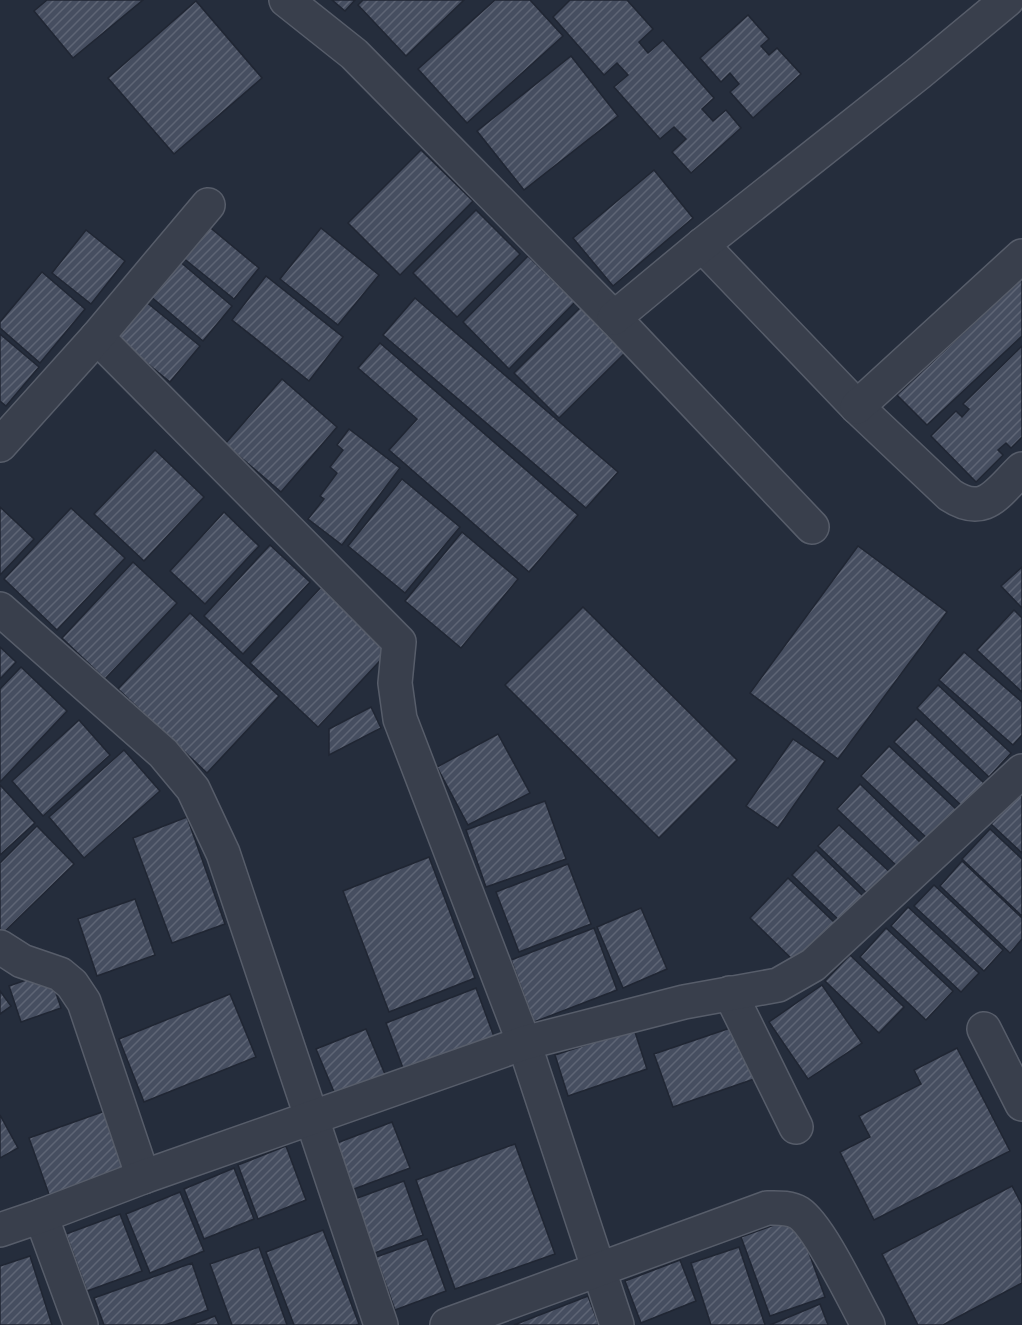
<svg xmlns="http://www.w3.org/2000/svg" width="1022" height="1325" viewBox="0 0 1022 1325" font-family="Helvetica,sans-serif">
<defs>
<pattern id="building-hatch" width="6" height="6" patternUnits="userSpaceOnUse" patternTransform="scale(1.5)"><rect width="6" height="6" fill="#464e60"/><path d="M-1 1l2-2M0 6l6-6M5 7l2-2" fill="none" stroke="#5e6575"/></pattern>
</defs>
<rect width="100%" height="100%" fill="#252d3c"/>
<g fill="url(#building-hatch)" stroke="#202633" stroke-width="1.5">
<polygon points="47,0 143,0 73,58 34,11"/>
<polygon points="332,0 355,0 345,11"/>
<polygon points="363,0 464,0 406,56 358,5"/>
<polygon points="495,0 530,0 563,36 467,123 418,69"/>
<polygon points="570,0 627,0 653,29 639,42 648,53 663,40 714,98 702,109 713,121 726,110 741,128 691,173 672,152 686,139 674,127 660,139 614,87 628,75 617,63 604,75 553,17"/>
<polygon points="196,1 262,78 174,154 108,78"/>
<polygon points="748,15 769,39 761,46 769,55 777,48 801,74 753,118 730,92 739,84 730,73 721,82 700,58"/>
<polygon points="571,56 618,116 524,190 477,131"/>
<polygon points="421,150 473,201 400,275 348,223"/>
<polygon points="654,170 693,218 613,286 573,238"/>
<polygon points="476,210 520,254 457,317 413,273"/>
<polygon points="207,225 259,268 234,299 182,257"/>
<polygon points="321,228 379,275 338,325 280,279"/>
<polygon points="86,230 125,261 91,304 52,273"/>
<polygon points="528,256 575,302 509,369 463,322"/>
<polygon points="178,260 232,306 203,341 149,295"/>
<polygon points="42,272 85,309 40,363 0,328 0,322"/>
<polygon points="266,276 343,337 309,381 232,320"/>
<polygon points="1022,278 1022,336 927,425 897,395"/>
<polygon points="415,298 618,472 586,508 383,335"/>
<polygon points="145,301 200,346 170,382 115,337"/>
<polygon points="584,304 629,349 559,418 514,373"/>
<polygon points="0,334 39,367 6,406 0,401"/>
<polygon points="380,343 578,515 529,572 389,450 417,419 358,368"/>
<polygon points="1022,346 1022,437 1011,448 1006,443 998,450 1003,455 976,482 931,436 956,411 962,417 969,409 963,404"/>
<polygon points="282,379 337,427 281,492 225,444"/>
<polygon points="349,429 400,468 342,545 308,519 324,499 320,496 337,473 330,467 343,450 337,445"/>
<polygon points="155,450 204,497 144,561 94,514"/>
<polygon points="402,479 460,527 405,593 348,546"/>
<polygon points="0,507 34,539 0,575"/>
<polygon points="71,508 125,558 57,630 4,579"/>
<polygon points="224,512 259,546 205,604 170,571"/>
<polygon points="462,532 518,579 461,648 405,601"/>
<polygon points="270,545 310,582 243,654 204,616"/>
<polygon points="858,546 947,612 838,759 750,693"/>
<polygon points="133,562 177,603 105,679 62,638"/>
<polygon points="1022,567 1022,608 1001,586"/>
<polygon points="324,584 392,648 318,727 250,663"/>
<polygon points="583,607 737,760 659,838 505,685"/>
<polygon points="1014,610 1022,618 1022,692 977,650"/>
<polygon points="190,613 279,696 207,773 118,689"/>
<polygon points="0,647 16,662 0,679"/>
<polygon points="964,652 1022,702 1022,735 1013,745 939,680"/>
<polygon points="21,667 67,711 0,782 0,689"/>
<polygon points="938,685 1011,753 989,777 917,708"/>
<polygon points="371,707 381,728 329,755 329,729"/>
<polygon points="916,719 984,783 962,806 894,742"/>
<polygon points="79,720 110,755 43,816 12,781"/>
<polygon points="498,734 530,793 468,825 437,767"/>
<polygon points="793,739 825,761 778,828 746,806"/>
<polygon points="889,746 957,810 929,840 861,776"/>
<polygon points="124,750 160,791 84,858 49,817"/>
<polygon points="860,784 922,844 899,868 837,809"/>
<polygon points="0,785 35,823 0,855"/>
<polygon points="1022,791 1022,853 991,824"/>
<polygon points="545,801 566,859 486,887 466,830"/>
<polygon points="187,817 225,924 172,943 133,838"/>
<polygon points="839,825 893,875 872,898 818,846"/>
<polygon points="37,826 74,864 0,936 0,863"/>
<polygon points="990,829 1022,859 1022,916 962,859"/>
<polygon points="816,850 865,898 842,923 792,875"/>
<polygon points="429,857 475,978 389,1012 343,891"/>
<polygon points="962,861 1022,918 1022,939 1010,953 940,886"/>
<polygon points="568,864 591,924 519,952 496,892"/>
<polygon points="788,878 835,923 796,963 750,918"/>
<polygon points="934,885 1003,950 984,971 914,906"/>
<polygon points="135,899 155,955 97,976 78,919"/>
<polygon points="908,907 979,973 961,992 891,926"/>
<polygon points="641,908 667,969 623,988 597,927"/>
<polygon points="594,928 617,990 534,1022 511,960"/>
<polygon points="886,928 953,991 926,1020 860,957"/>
<polygon points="850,955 904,1007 879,1033 825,981"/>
<polygon points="49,972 61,1008 21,1022 9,986"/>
<polygon points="822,985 862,1043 808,1079 769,1022"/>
<polygon points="476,988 496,1042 406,1076 386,1023"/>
<polygon points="0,991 11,1006 0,1014"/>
<polygon points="230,994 256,1057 144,1102 119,1039"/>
<polygon points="739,1025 757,1078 673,1107 654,1054"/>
<polygon points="366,1029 387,1079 337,1099 316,1049"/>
<polygon points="634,1029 647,1069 568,1096 555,1055"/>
<polygon points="957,1048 1010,1151 874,1220 840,1152 870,1137 859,1116 921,1084 914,1070"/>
<polygon points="105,1111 126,1174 51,1200 29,1138"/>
<polygon points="0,1115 18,1148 0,1158"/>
<polygon points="392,1122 410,1168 346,1192 329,1146"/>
<polygon points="515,1144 555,1254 455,1289 416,1180"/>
<polygon points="286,1146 306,1200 258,1219 238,1165"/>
<polygon points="234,1168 254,1219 204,1239 184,1189"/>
<polygon points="404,1181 423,1235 372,1254 352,1200"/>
<polygon points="1012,1186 1022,1205 1022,1283 943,1325 918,1325 882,1254"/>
<polygon points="180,1192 204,1251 150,1273 126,1214"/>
<polygon points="120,1214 142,1271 87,1291 66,1234"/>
<polygon points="796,1217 825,1297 770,1316 741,1237"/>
<polygon points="323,1230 359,1324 356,1325 294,1325 266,1252"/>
<polygon points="427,1239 446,1291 395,1310 376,1257"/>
<polygon points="259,1247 287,1325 232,1325 210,1264"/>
<polygon points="739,1247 765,1325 711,1325 691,1263"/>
<polygon points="30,1256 52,1325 0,1325 0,1266"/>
<polygon points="680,1260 696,1301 641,1323 625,1281"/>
<polygon points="192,1263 208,1310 165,1325 104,1325 94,1298"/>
<polygon points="588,1296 599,1325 514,1325"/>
<polygon points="820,1304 828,1325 770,1325"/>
<polygon points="215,1316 219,1325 191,1325"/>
</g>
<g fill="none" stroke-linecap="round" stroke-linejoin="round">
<defs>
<g id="minor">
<polyline points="286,0 354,54 614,318 812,527"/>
<path d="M702,245L857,407L950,495C985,518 997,493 1022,469"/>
<polyline points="614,318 702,245 919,73 1007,0"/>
<polyline points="97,337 399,642 395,683 400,719 524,1043 617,1325"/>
<polyline points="857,407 1022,256"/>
<polyline points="0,445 97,337 208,205"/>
<polyline points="0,609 163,753 193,789 223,853 381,1325"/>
<polyline points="0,947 22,961 60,974 72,984 84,1002 143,1177"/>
<polyline points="730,993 796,1127"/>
<polyline points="984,1029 1022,1104"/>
<polyline points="41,1216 81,1325"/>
<polyline points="0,1230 41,1216 143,1177 524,1043 684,1002 778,985 813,965 1022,771"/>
<path d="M447,1325L767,1208C777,1208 789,1207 799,1213C820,1227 854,1300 868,1325"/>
</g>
</defs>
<use href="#minor" stroke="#575d6a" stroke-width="36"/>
<use href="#minor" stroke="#393f4c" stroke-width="33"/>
</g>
</svg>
